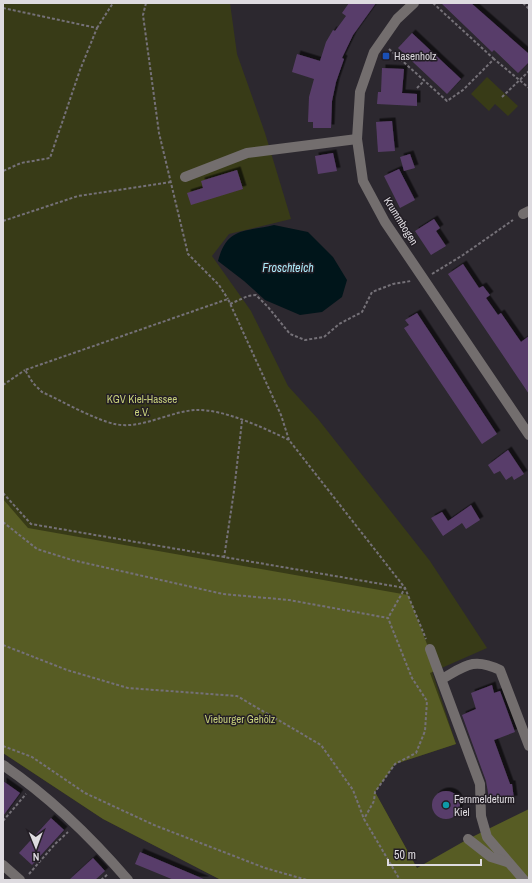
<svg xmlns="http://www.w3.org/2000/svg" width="532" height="883" viewBox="0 0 532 883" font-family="'Archivo Narrow',sans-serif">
<defs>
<filter id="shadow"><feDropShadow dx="3.5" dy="-3.5" stdDeviation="0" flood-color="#0009"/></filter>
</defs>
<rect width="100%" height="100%" fill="#2c282f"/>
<g fill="#383b17">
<polygon points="3,3 230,3 237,54 265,133 291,219 229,234 212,256 251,311 288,386 318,419 430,561 487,648 437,670 407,595 456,744 395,764 375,792 417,868 529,810 529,880 221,880 103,819 3,753"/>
<polygon points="487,77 518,106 508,116 495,104 489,111 471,94"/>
</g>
<polygon fill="#575c24" points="3,499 28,528 408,595 437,670 430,673 456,744 395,764 375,792 417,868 468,839 529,809 529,880 221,880 103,819 3,753"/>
<path fill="#00151a" d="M274,225L308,232L333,257L347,280L342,297L322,312L300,315L265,300L244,281L218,261C227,227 244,232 274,225Z"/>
<g fill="#593e6a" filter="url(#shadow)">
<polygon points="349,3 376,3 353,35 342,58 344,59 336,82 332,101 331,128 313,128 313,122 308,122 309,97 314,79 292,72 297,54 320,61 326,42 333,30 335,31 346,16 342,13"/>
<polygon points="441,3 471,3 529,54 529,62 518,73 494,50 492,52"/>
<polygon points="412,33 461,79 447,94 398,48"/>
<polygon points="382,68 404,69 402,93 417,94 417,106 377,104 378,92 381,92"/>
<polygon points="392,121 395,151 378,152 376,122"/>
<polygon points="333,153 337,171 318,174 315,156"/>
<polygon points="410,154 415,168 404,171 400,157"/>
<polygon points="399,169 415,200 400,208 384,176"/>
<polygon points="237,170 243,189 191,205 187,193 203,188 201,181"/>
<polygon points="434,219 440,228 436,231 446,246 431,255 415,231"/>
<polygon points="463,264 479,288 483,286 490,295 486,298 498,315 501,313 521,342 529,336 529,394 448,274"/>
<polygon points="417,313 497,434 482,444 404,328 409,325 405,320"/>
<polygon points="508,450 524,474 514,480 512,476 506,480 500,471 494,474 488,465"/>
<polygon points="471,505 480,520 466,529 462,523 443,536 431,518 442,512 448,521"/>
<polygon points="492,685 494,693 500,691 515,732 494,740 510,784 512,784 514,799 490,804 486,781 462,715 476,709 471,693"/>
<polygon points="3,781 20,793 3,816"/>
<circle cx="446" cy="805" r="14"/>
<polygon points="51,818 64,830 32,865 19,853"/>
<polygon points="140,852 206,880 174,880 135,864"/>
<polygon points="93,858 105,871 95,880 69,880"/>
</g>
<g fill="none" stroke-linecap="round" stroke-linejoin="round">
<g stroke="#757178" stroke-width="2" stroke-dasharray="3 2" stroke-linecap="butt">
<polyline points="146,3 143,15 159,133 188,254 219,285 228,299"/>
<polyline points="433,3 494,59"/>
<polyline points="523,3 529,9"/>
<polyline points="3,8 97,28 80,70 50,158 21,163 3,171"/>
<polyline points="97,28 113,3"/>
<polyline points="389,49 447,101 463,90 494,59 529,88"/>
<polyline points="417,88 424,81"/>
<polyline points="502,97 529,71"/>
<polyline points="3,221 78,196 171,182"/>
<polyline points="432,274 463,255 513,220"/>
<polyline points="230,304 248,296 256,295 268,307 290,334 305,340 324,337 339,324 362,312 372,292 393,284 411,281"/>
<polyline points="3,385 25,370"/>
<path d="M289,440L281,415L228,299L25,370L33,383L42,392C62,401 95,420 115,424C140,430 171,411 196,410C224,409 264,428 289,440L405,588L426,639"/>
<polyline points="3,493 31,524 405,588 388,618"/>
<polyline points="3,522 37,549 72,560 223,594 289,600 388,618 412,678 427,701 425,731 416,753 395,764 375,792 374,801 364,819"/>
<polyline points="224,558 234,491 242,421"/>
<polyline points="3,645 67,670 128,688 237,696 321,745 353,790 364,819 400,880"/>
<polyline points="3,746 32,757 85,793 154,825 265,868 307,880"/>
<polyline points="3,821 26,794"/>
<polyline points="29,874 55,844 68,832"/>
<polyline points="101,880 108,874"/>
</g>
<g stroke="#736e6e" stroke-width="10">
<polyline points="414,3 397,19 374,52 360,92 357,139 363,181 385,222 529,435"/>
<polyline points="185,177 247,153 357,139"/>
<polyline points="523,214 529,211"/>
<polyline points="430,649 480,784 481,816 487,837 524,880"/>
<path d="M442,679C465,666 473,657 500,670L529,746"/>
<path d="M3,765C50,797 91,837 128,880"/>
<polyline points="468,839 491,857 507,862"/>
<polyline points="3,865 20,880"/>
</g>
</g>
<rect fill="#1a4fb4" stroke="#231e25" stroke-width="1.5" x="382" y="52" width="8" height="8" rx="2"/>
<circle fill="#0f9aa8" stroke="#231e25" stroke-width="1.5" cx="446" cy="805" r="4"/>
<g text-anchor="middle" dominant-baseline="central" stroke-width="3" stroke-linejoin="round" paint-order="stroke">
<g font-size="11" fill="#dedbe0" stroke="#231e25" text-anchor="start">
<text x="394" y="56">Hasenholz</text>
<text x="454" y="799">Fernmeldeturm<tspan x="454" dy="13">Kiel</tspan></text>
</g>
<g font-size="11" fill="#dedbe0" stroke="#231e25">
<text transform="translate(401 221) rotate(58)">Krummbogen</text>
</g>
<g font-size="11" fill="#c6cf7a" stroke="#231e25">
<text x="142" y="399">KGV Kiel-Hassee<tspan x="142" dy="13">e.V.</tspan></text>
<text x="240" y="719">Vieburger Gehölz</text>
</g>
<g font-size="12" font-style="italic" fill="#abe9f8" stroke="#231e25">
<text x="288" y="268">Froschteich</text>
</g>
</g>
<rect width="532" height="883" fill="none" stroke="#dedbe0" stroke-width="8"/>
<g transform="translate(36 847) rotate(179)" stroke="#231e25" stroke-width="3" paint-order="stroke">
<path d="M0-3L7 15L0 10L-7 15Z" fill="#dedbe0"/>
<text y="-6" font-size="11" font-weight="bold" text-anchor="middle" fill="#dedbe0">N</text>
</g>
<path d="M388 859v6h93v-6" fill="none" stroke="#dedbe0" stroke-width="2"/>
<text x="394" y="859" font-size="12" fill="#dedbe0" stroke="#231e25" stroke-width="3" paint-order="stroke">50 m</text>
</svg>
